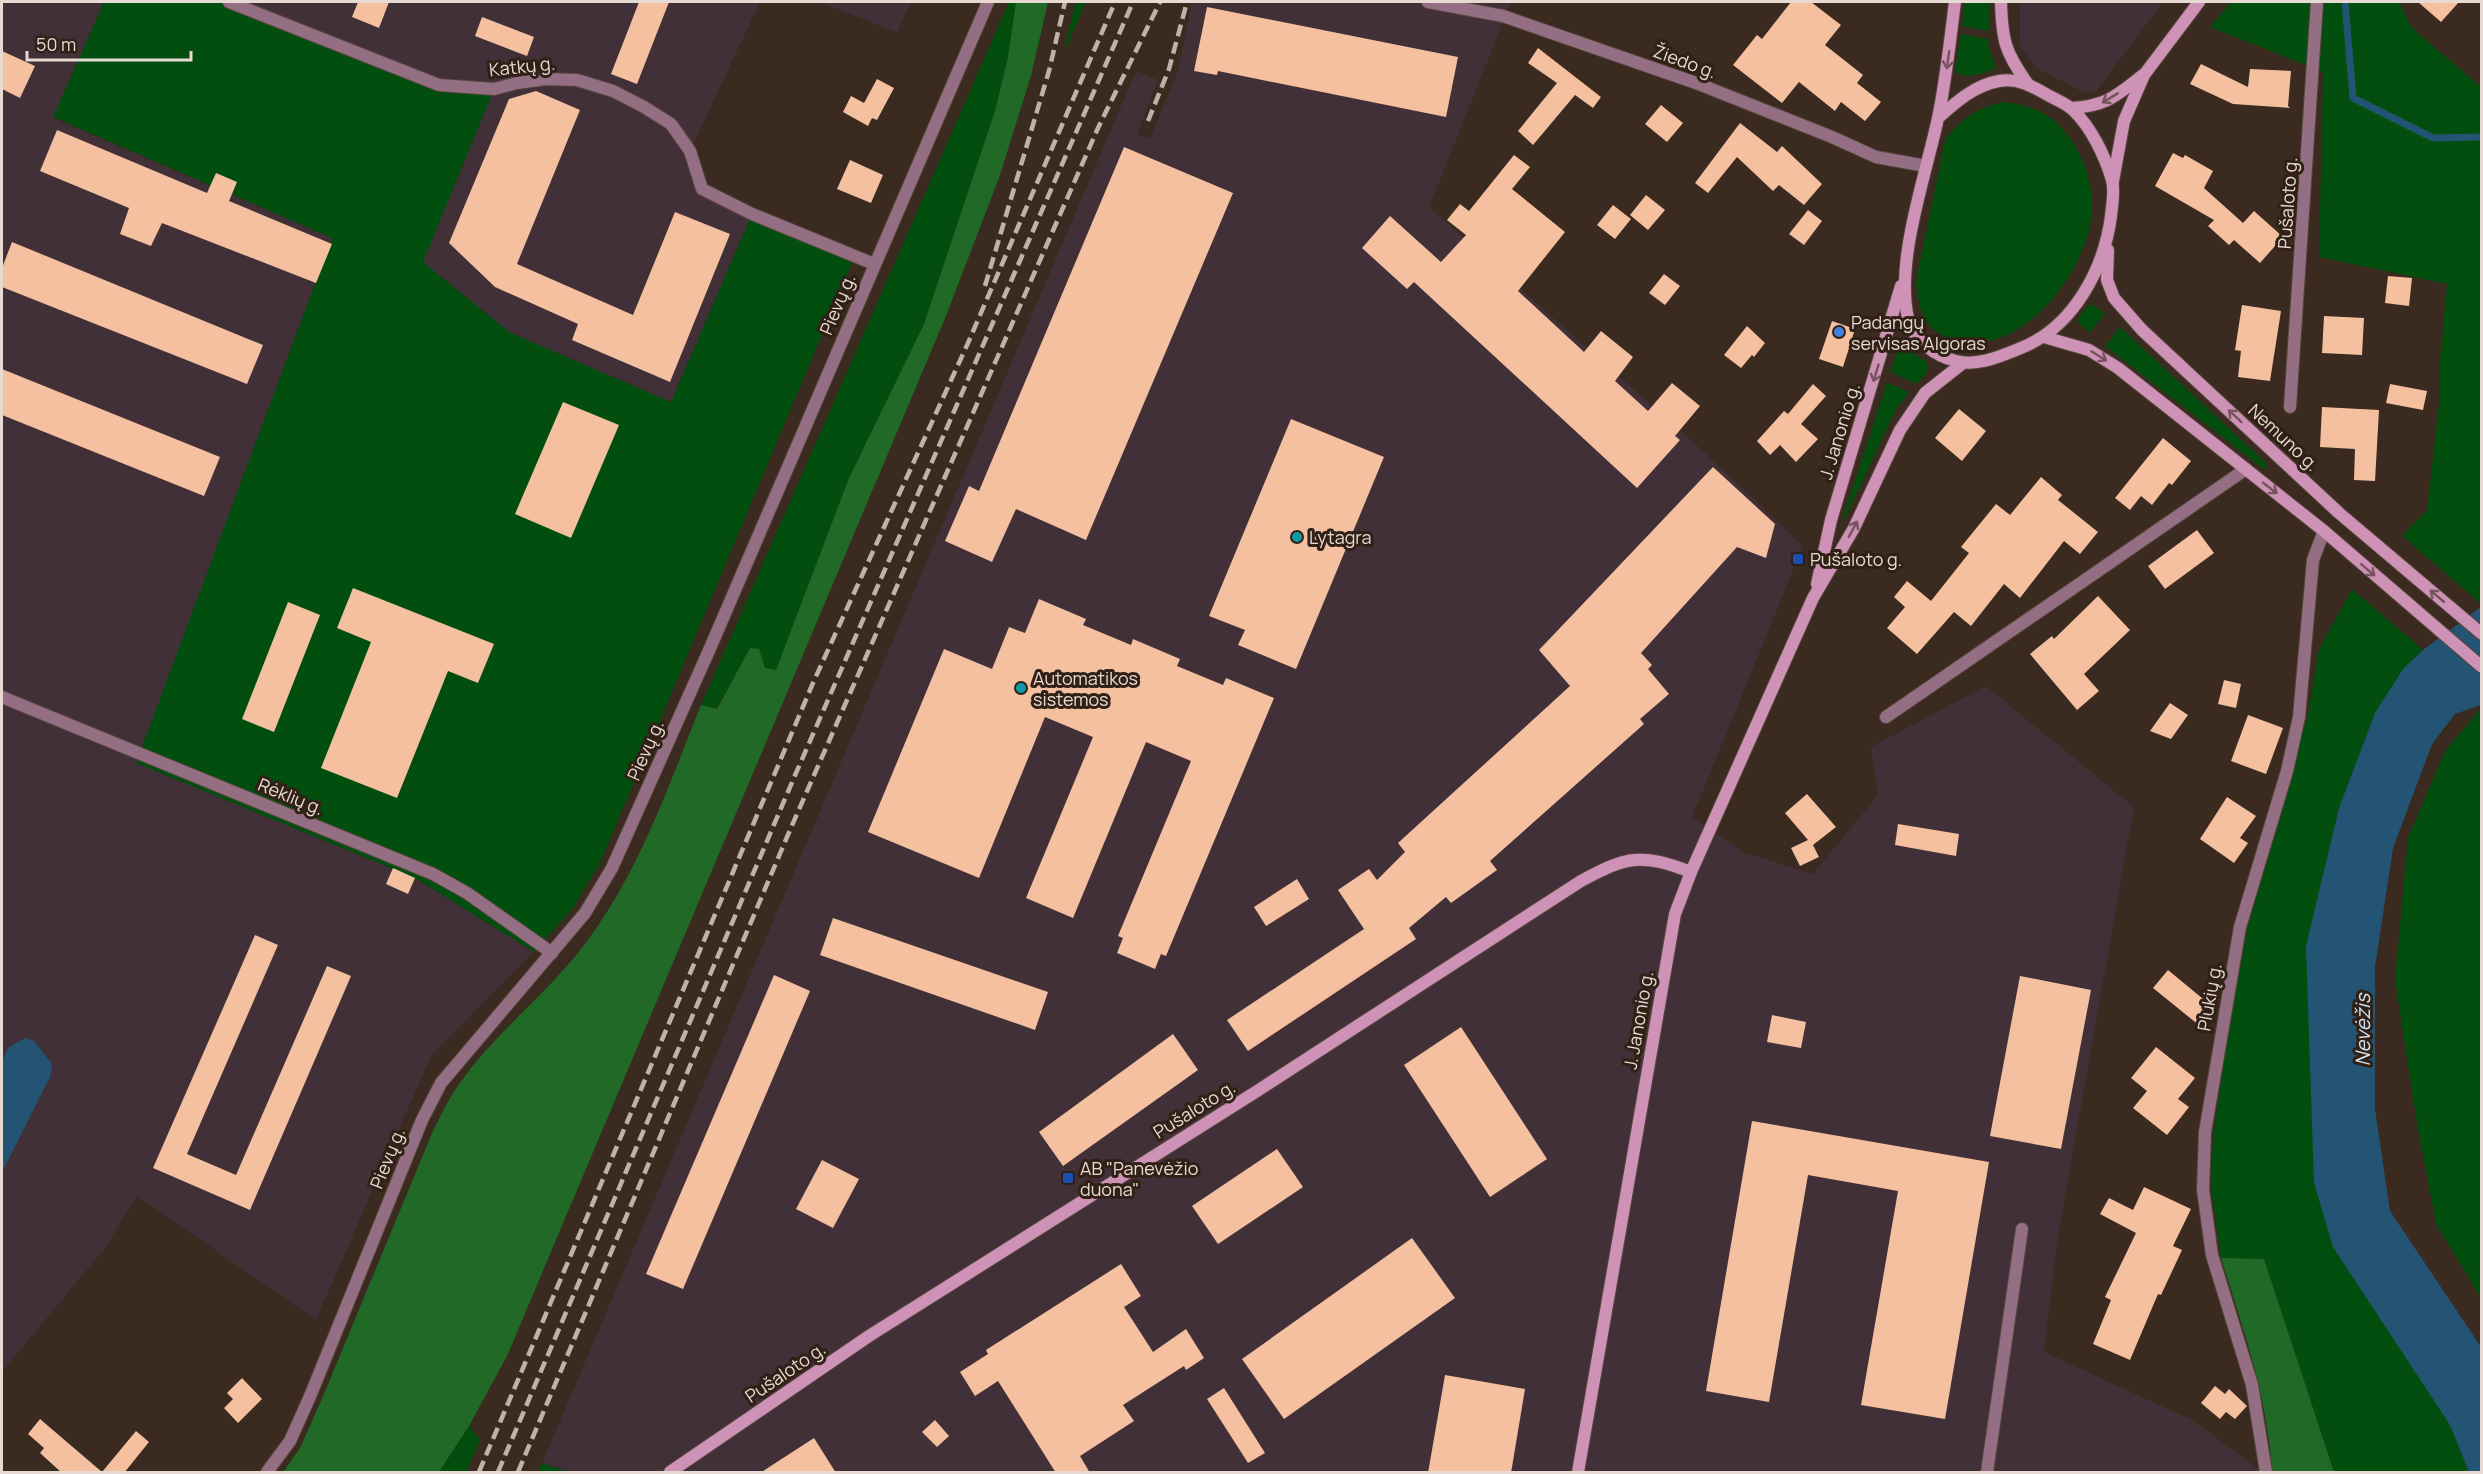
<svg xmlns="http://www.w3.org/2000/svg" width="2483" height="1474" viewBox="0 0 2483 1474" font-family="Manrope,sans-serif">
<rect width="100%" height="100%" fill="#3b2a1f"/>
<g fill="#423038">
<polygon points="2,2 104,2 53,118 332,238 137,763 415,878 534,952 431,1056 316,1320 137,1196 105,1248 2,1372"/>
<polygon points="229,2 760,2 690,151 702,189 752,214 671,402 509,332 422,262 494,89 439,85"/>
<polygon points="819,2 911,2 897,32"/>
<polygon points="1192,2 1511,2 1429,207 1704,452 1803,546 1692,817 1742,852 1813,874 1878,795 1871,747 1986,686 2134,807 2058,1236 2044,1352 2192,1420 2263,1472 568,1472 542,1463 1136,71 1158,80 1137,134 1150,139 1178,71"/>
<polygon points="2020,2 2163,2 2096,91 2083,92 2036,68 2020,46"/>
</g>
<g fill="#024e0f">
<polygon points="104,2 229,2 439,85 494,89 423,262 509,332 671,402 752,214 855,256 600,863 573,908 534,952 415,878 136,763 332,238 53,117"/>
<polygon points="1009,2 1016,2 1008,57 995,111 924,324 849,478 776,671 765,668 759,650 751,648 716,709 701,705"/>
<polygon points="1075,2 1086,2 1064,53"/>
<polygon points="1965,2 1989,2 1989,31 1962,26"/>
<polygon points="2231,2 2399,2 2412,28 2481,87 2481,604 2402,536 2427,510 2440,394 2439,372 2447,284 2319,257 2323,72 2210,27"/>
<path d="M1961,34L1988,39L1989,50L1996,66L1994,69C1983,74 1964,80 1955,71Z"/>
<path d="M2004,102C2042,107 2060,119 2079,153C2087,168 2092,187 2092,205C2092,268 2021,362 1952,339C1923,330 1919,310 1916,282L1945,141C1960,118 1977,108 2004,102Z"/>
<polygon points="2090,304 2105,313 2090,333 2078,322 2079,317"/>
<polygon points="2120,327 2264,461 2269,470 2261,467 2105,346"/>
<polygon points="1902,346 1928,363 1927,372 1917,384 1890,372 1899,348"/>
<polygon points="1887,383 1909,392 1895,411 1844,521 1843,517"/>
<polygon points="2352,589 2423,650 2403,669 2375,713 2339,808 2306,946 2450,1425 2469,1472 2334,1472 2264,1259 2221,1258 2211,1187 2213,1138 2229,1026 2248,927 2308,714 2319,649"/>
<polygon points="2481,708 2481,1298 2436,1224 2417,1124 2395,980 2408,838 2445,751"/>
<polygon points="469,1426 480,1440 466,1472 439,1472"/>
<polygon points="542,1463 568,1472 538,1472"/>
</g>
<g fill="#206926">
<path d="M1016,2H1048L1031,76L999,178L946,316L507,1356L469,1426L439,1472H283L300,1448L321,1401L433,1131C439,1119 445,1106 452,1095C486,1040 545,997 584,945C638,875 668,787 701,705L717,709L750,648L759,649L765,668L776,670L849,478L924,324L995,111L1008,57Z"/>
<path d="M2221,1258L2264,1259L2334,1472H2272C2268,1398 2243,1329 2221,1258Z"/>
</g>
<g fill="#235474">
<polygon points="2481,607 2481,705 2455,714 2432,744 2393,848 2375,967 2375,1109 2390,1211 2481,1347 2481,1472 2469,1472 2450,1425 2333,1247 2314,1183 2306,946 2339,808 2375,713 2403,669 2423,650"/>
<polygon points="25,1038 34,1041 52,1064 50,1077 2,1172 2,1061 9,1047"/>
</g>
<g fill="none" stroke-linecap="round" stroke-linejoin="round">
<polyline stroke="#235474" stroke-width="7" points="2345,2 2353,98 2433,138 2482,137"/>
</g>
<g fill="#f4c09f">
<polygon points="358,2 389,2 379,28 352,17"/>
<polygon points="639,2 669,2 637,84 611,74"/>
<polygon points="1791,2 1811,2 1841,25 1825,45 1863,75 1857,83 1881,102 1865,121 1841,102 1835,111 1799,82 1782,103 1733,65 1757,35 1762,39"/>
<polygon points="2418,2 2459,2 2441,22"/>
<polygon points="1207,7 1458,57 1446,117 1218,71 1217,75 1194,71"/>
<polygon points="482,17 534,37 527,56 475,36"/>
<polygon points="1538,48 1601,97 1593,108 1575,95 1533,145 1518,131 1557,83 1528,63"/>
<polygon points="2,51 35,66 20,98 2,89"/>
<polygon points="2201,64 2248,87 2250,69 2291,71 2288,106 2290,108 2233,104 2190,84"/>
<polygon points="877,79 894,88 877,120 872,118 868,126 843,112 851,96 864,103"/>
<polygon points="536,91 580,110 517,264 633,315 675,212 730,234 670,382 572,340 578,324 495,287 449,243 509,99"/>
<polygon points="1661,105 1683,123 1667,142 1645,124"/>
<polygon points="1740,123 1777,152 1782,146 1822,184 1804,205 1779,185 1773,191 1737,157 1708,193 1695,183"/>
<polygon points="57,130 207,193 216,173 237,182 229,201 332,244 316,283 162,223 151,246 120,234 129,208 40,171"/>
<polygon points="1124,147 1233,193 1086,540 1016,509 992,562 945,541 969,486 979,491"/>
<polygon points="2173,153 2183,158 2185,155 2213,171 2204,188 2243,223 2254,211 2283,237 2260,263 2234,240 2229,245 2208,226 2214,220 2155,186"/>
<polygon points="1514,155 1530,167 1512,189 1565,232 1518,291 1584,352 1601,331 1633,357 1615,381 1648,411 1672,383 1700,406 1675,436 1680,440 1637,488 1414,282 1407,289 1362,248 1390,216 1441,262 1466,235 1447,220 1460,204 1469,211"/>
<polygon points="850,160 883,175 871,203 837,189"/>
<polygon points="1646,195 1665,210 1648,230 1630,215"/>
<polygon points="1613,205 1631,219 1615,239 1597,225"/>
<polygon points="1808,210 1822,221 1804,245 1789,234"/>
<polygon points="12,242 263,345 247,384 2,287 2,268"/>
<polygon points="1664,274 1680,286 1665,305 1649,293"/>
<polygon points="2388,276 2412,278 2409,306 2385,303"/>
<polygon points="2242,305 2281,311 2270,381 2238,377 2241,351 2235,350"/>
<polygon points="2324,316 2364,318 2362,355 2322,353"/>
<polygon points="1832,321 1855,329 1843,367 1819,359"/>
<polygon points="1747,326 1765,343 1754,357 1752,355 1741,368 1724,355"/>
<polygon points="2,369 220,457 204,496 2,415"/>
<polygon points="1813,384 1826,396 1801,424 1818,439 1796,462 1780,445 1770,455 1757,441 1784,411 1788,414"/>
<polygon points="2390,384 2427,391 2423,410 2386,403"/>
<polygon points="563,402 619,425 571,538 515,514"/>
<polygon points="2322,407 2379,410 2375,481 2354,480 2355,449 2320,447"/>
<polygon points="1959,409 1986,431 1962,461 1935,438"/>
<polygon points="1291,419 1384,457 1296,669 1238,645 1245,630 1209,616"/>
<polygon points="2163,438 2191,461 2172,485 2169,483 2152,505 2141,496 2130,510 2115,498"/>
<polygon points="1713,467 1775,524 1766,558 1737,547 1641,653 1652,665 1648,669 1669,694 1640,719 1644,724 1490,861 1497,870 1451,903 1446,897 1409,928 1416,939 1248,1051 1227,1020 1364,929 1338,890 1369,869 1377,880 1405,852 1398,843 1570,686 1539,650"/>
<polygon points="2041,477 2062,495 2058,500 2098,532 2080,554 2064,541 2020,598 2004,584 1971,626 1954,612 1917,654 1887,628 1905,607 1894,597 1907,581 1931,601 1969,553 1961,547 1996,504 2010,515"/>
<polygon points="2197,530 2214,553 2165,589 2148,566"/>
<polygon points="353,588 494,644 478,683 448,671 397,798 321,768 371,642 337,628"/>
<polygon points="2098,596 2130,630 2084,674 2099,691 2077,710 2030,654 2052,636 2054,639"/>
<polygon points="1039,599 1086,619 1083,625 1131,645 1133,639 1180,659 1177,666 1223,685 1226,678 1274,698 1166,956 1161,954 1155,969 1117,953 1123,938 1118,936 1191,761 1146,742 1073,918 1026,898 1093,737 1045,717 979,878 868,832 944,649 992,669 1009,627 1025,633"/>
<polygon points="288,602 320,615 274,732 242,719"/>
<polygon points="2224,680 2241,684 2236,708 2218,704"/>
<polygon points="2170,703 2188,715 2171,739 2150,731"/>
<polygon points="2248,715 2283,728 2266,774 2231,761"/>
<polygon points="1807,794 1836,827 1813,845 1819,857 1800,866 1791,848 1808,840 1785,813"/>
<polygon points="2227,797 2256,816 2240,838 2248,843 2234,863 2200,839"/>
<polygon points="1898,824 1959,834 1956,856 1895,845"/>
<polygon points="393,868 415,878 408,894 386,884"/>
<polygon points="1297,879 1309,899 1266,926 1254,907"/>
<polygon points="833,918 1048,992 1035,1030 820,955"/>
<polygon points="255,935 278,945 187,1154 236,1175 327,966 351,976 250,1210 153,1168"/>
<polygon points="2168,970 2214,1008 2200,1026 2153,988"/>
<polygon points="774,975 810,991 683,1289 646,1274"/>
<polygon points="2020,976 2091,990 2061,1149 1990,1136"/>
<polygon points="1772,1015 1806,1022 1801,1048 1767,1042"/>
<polygon points="1461,1027 1547,1159 1490,1197 1404,1065"/>
<polygon points="1173,1034 1198,1070 1063,1166 1039,1132"/>
<polygon points="2156,1047 2195,1078 2178,1099 2189,1107 2167,1135 2133,1108 2147,1091 2131,1078"/>
<polygon points="1752,1121 1989,1162 1945,1419 1861,1405 1898,1191 1808,1175 1769,1402 1706,1391"/>
<polygon points="1277,1149 1303,1187 1218,1244 1192,1206"/>
<polygon points="822,1160 859,1179 833,1228 796,1209"/>
<polygon points="2144,1187 2191,1209 2173,1246 2182,1250 2161,1295 2158,1294 2130,1360 2093,1344 2111,1300 2105,1297 2136,1233 2100,1214 2109,1198 2133,1210"/>
<polygon points="1412,1238 1455,1298 1284,1419 1242,1359"/>
<polygon points="1121,1264 1141,1296 1124,1307 1153,1352 1186,1329 1204,1358 1186,1370 1184,1366 1123,1405 1134,1421 1080,1456 1090,1473 1056,1473 998,1381 975,1396 960,1372 988,1354 986,1350"/>
<polygon points="1445,1375 1525,1389 1511,1473 1428,1473"/>
<polygon points="242,1378 262,1399 238,1423 224,1408 233,1399 227,1393"/>
<polygon points="2215,1386 2225,1394 2229,1389 2247,1406 2235,1419 2226,1412 2220,1419 2201,1403"/>
<polygon points="1224,1388 1265,1453 1248,1463 1207,1399"/>
<polygon points="40,1419 102,1472 136,1431 149,1442 124,1473 62,1473 40,1453 44,1448 28,1434"/>
<polygon points="935,1420 949,1436 937,1447 922,1432"/>
<polygon points="814,1438 836,1473 760,1473"/>
</g>
<g fill="none" stroke-linecap="round" stroke-linejoin="round">
<defs>
<g id="minor">
<polyline points="229,2 439,85 494,89 517,83 546,79 577,80 613,91 644,107 671,124 690,151 702,189 752,214 874,264"/>
<polyline points="1428,2 1503,16 1696,83 1832,137 1876,157 1926,166"/>
<polyline points="2290,407 2317,2"/>
<polyline points="2,697 433,874 467,893 552,953"/>
<polyline points="1886,717 2246,469"/>
<polyline points="1987,1472 2022,1229"/>
<polyline points="2266,1472 2252,1385 2212,1255 2203,1190 2205,1132 2240,927 2287,771 2299,717 2313,560 2324,531"/>
</g>
<polyline id="tertiary" points="267,1472 290,1441 311,1394 422,1120 441,1083 585,913 612,868 711,646 988,2"/>
<g id="secondary">
<path d="M2001,2C2002,40 2005,52 2027,83"/>
<path d="M2071,108C2107,106 2116,96 2143,75"/>
<path d="M1938,118C1956,102 1975,85 1999,81C2017,78 2030,85 2046,94C2054,99 2066,103 2073,110C2091,127 2105,156 2112,180C2115,191 2112,206 2111,216C2104,270 2073,327 2021,348C2001,356 1977,367 1956,361C1935,356 1913,340 1908,318C1895,261 1926,175 1938,118C1946,80 1950,40 1955,2"/>
<polyline points="2113,181 2124,121 2144,75 2199,2"/>
<polyline points="2108,250 2107,280 2114,298 2142,330 2339,513 2482,634"/>
<polyline points="2044,337 2089,350 2118,368 2324,531 2482,667"/>
<polyline points="1817,584 1831,520 1901,286"/>
<path d="M670,1472L869,1336L1254,1093L1581,881C1627,856 1641,853 1691,872"/>
<polyline points="1578,1472 1675,914 1691,872 1813,598 1854,528 1900,430 1925,393 1963,363"/>
</g>
</defs>
<use href="#minor" stroke="#56463c" stroke-width="14"/>
<use href="#tertiary" stroke="#56463c" stroke-width="14"/>
<use href="#secondary" stroke="#56463c" stroke-width="14"/>
<use href="#minor" stroke="#946f84" stroke-width="12"/>
<use href="#tertiary" stroke="#946f84" stroke-width="12"/>
<use href="#secondary" stroke="#cd92b5" stroke-width="12"/>
<g stroke="#c0b2aa" stroke-width="4.5" stroke-dasharray="12 6" stroke-linecap="butt">
<polyline points="1148,121 1169,69 1187,2"/>
<polyline points="985,286 1049,71 1065,2"/>
<polyline points="479,1472 813,683 968,343 1115,2"/>
<polyline points="498,1472 796,773 1133,2"/>
<polyline points="518,1472 790,830 1098,128 1160,2"/>
</g>
</g>
<defs><path id="oneway-shaft" d="M-6 0H5M1.5-3L5.5 0L1.5 3" fill="none" stroke-width="1.6" stroke-linecap="round" stroke-linejoin="round" transform="scale(1.5)"/></defs>
<g stroke="#77535d">
<use href="#oneway-shaft" transform="translate(1948 60) rotate(98)"/>
<use href="#oneway-shaft" transform="translate(2110 98) rotate(149)"/>
<use href="#oneway-shaft" transform="translate(2099 356) rotate(32)"/>
<use href="#oneway-shaft" transform="translate(1876 373) rotate(107)"/>
<use href="#oneway-shaft" transform="translate(2235 416) rotate(-137)"/>
<use href="#oneway-shaft" transform="translate(2270 488) rotate(38)"/>
<use href="#oneway-shaft" transform="translate(1853 529) rotate(-62)"/>
<use href="#oneway-shaft" transform="translate(2368 570) rotate(41)"/>
<use href="#oneway-shaft" transform="translate(2437 596) rotate(-140)"/>
</g>
<circle fill="#3f7fe0" stroke="#312015" stroke-width="2" cx="1839" cy="332" r="6"/>
<g fill="#0f9aa8" stroke="#312015" stroke-width="2">
<circle cx="1297" cy="537" r="6"/>
<circle cx="1021" cy="688" r="6"/>
</g>
<g fill="#1a4fb4" stroke="#312015" stroke-width="2">
<rect x="1792" y="553" width="12" height="12" rx="3"/>
<rect x="1062" y="1172" width="12" height="12" rx="3"/>
</g>
<g text-anchor="middle" dominant-baseline="central" stroke-width="6" stroke-linejoin="round" paint-order="stroke">
<g font-size="18" fill="#e6dad3" stroke="#312015">
<text transform="translate(1685 61) rotate(20)">Žiedo g.</text>
<text transform="translate(522 66) rotate(-6)">Katkų g.</text>
<text transform="translate(2287 203) rotate(-86)">Pušaloto g.</text>
<text transform="translate(837 304) rotate(-67)">Pievų g.</text>
<text transform="translate(1839 431) rotate(-73)">J. Janonio g.</text>
<text transform="translate(2284 437) rotate(43)">Nemuno g.</text>
<text transform="translate(645 750) rotate(-66)">Pievų g.</text>
<text transform="translate(291 796) rotate(22)">Rėklių g.</text>
<text transform="translate(2209 997) rotate(-80)">Plukių g.</text>
<text transform="translate(1638 1020) rotate(-80)">J. Janonio g.</text>
<text transform="translate(1194 1109) rotate(-32)">Pušaloto g.</text>
<text transform="translate(387 1158) rotate(-68)">Pievų g.</text>
<text transform="translate(785 1372) rotate(-34)">Pušaloto g.</text>
</g>
<g font-size="18" fill="#e6dad3" stroke="#312015" text-anchor="start">
<text x="1851" y="322">Padangų<tspan x="1851" dy="21">servisas Algoras</tspan></text>
<text x="1309" y="537">Lytagra</text>
<text x="1810" y="559">Pušaloto g.</text>
<text x="1033" y="678">Automatikos<tspan x="1033" dy="21">sistemos</tspan></text>
<text x="1080" y="1168">AB "Panevėžio<tspan x="1080" dy="21">duona"</tspan></text>
</g>
<g font-size="20" font-style="italic" fill="#cee3f2" stroke="#312015">
<text transform="translate(2362 1030) rotate(-90)">Nevėžis</text>
</g>
</g>
<rect width="2483" height="1474" fill="none" stroke="#e6dad3" stroke-width="6"/>
<path d="M27 51v9h164v-9" fill="none" stroke="#e6dad3" stroke-width="3"/>
<text x="36" y="51" font-size="18" fill="#e6dad3" stroke="#312015" stroke-width="4.5" paint-order="stroke">50 m</text>
</svg>
